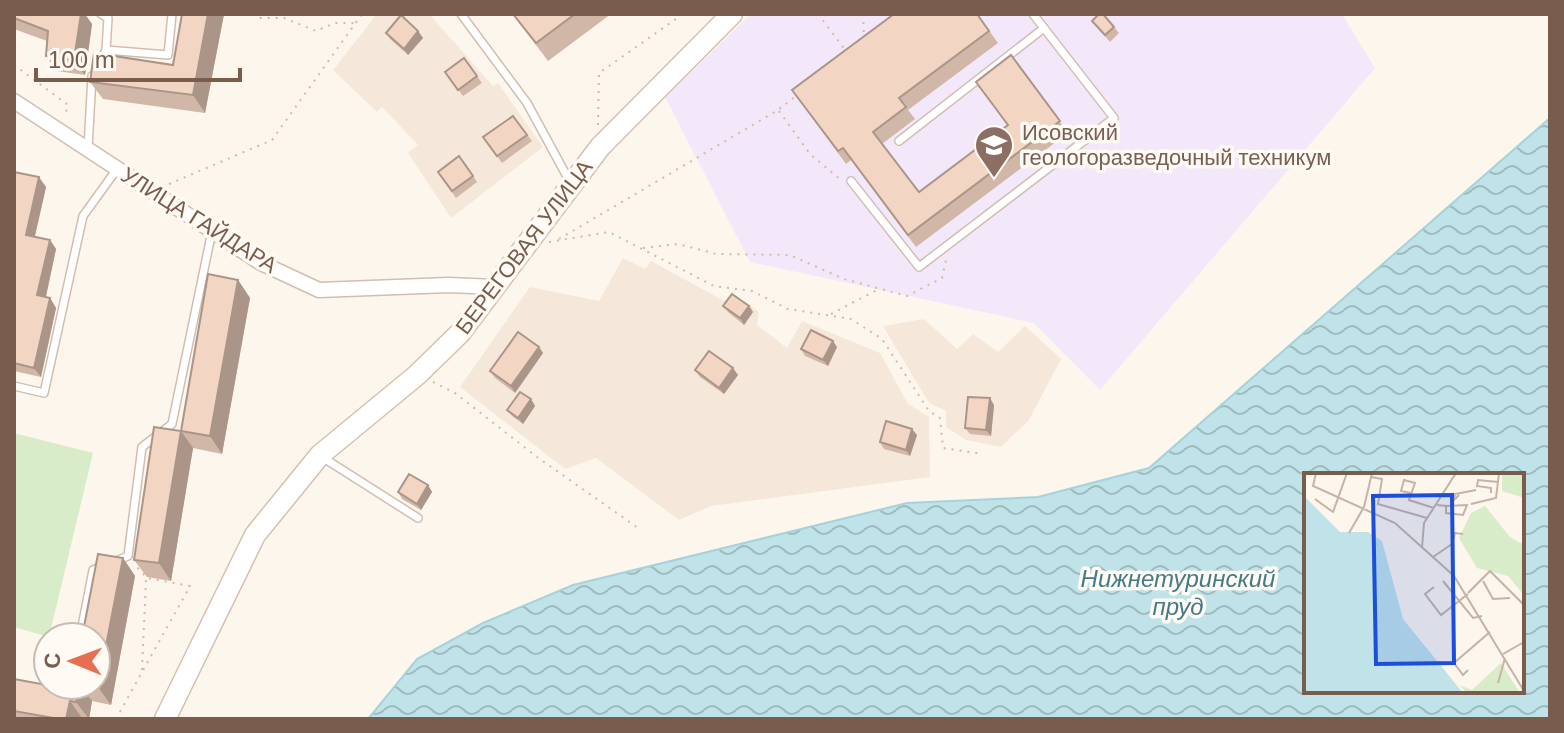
<svg xmlns="http://www.w3.org/2000/svg" width="1564" height="733" viewBox="0 0 1564 733" font-family="Arial,sans-serif">
<defs>
<pattern id="water-waves" width="16" height="10" patternUnits="userSpaceOnUse" patternTransform="scale(2)"><rect width="16" height="10" fill="#bfe3e8"/><path d="M0 5q4-4 8 0t8 0" fill="none" stroke="#a0bbbe"/></pattern>
</defs>
<rect width="100%" height="100%" fill="#fdf6ec"/>
<g fill="#f5e8da">
<polygon points="377,14 429,14 493,86 498,83 543,147 451,218 408,153 418,145 382,107 377,112 333,70"/>
<polygon points="623,258 645,269 651,261 724,301 733,294 759,312 757,325 787,348 802,321 880,353 908,404 929,417 930,477 711,506 679,520 596,458 565,469 460,387 530,287 599,301"/>
<polygon points="924,319 957,349 973,334 998,352 1025,326 1061,359 1029,420 1001,447 966,440 946,427 946,411 929,403 883,326"/>
</g>
<polygon fill="#f3e8fa" points="751,14 1342,14 1375,68 1100,390 1034,323 750,262 665,97"/>
<polygon fill="#d8ecc9" points="14,433 93,453 49,637 14,627"/>
<path fill="url(#water-waves)" stroke="#a5d3da" stroke-width="2" fill-rule="evenodd" d="M1550,118V719H368L417,659L483,623L573,585L907,503L1038,497L1149,468ZM1306,475H1522V691H1306Z"/>
<g fill="none" stroke-linecap="round" stroke-linejoin="round">
<defs>
<g id="lane">
<polyline points="461,14 527,103 570,182"/>
<polyline points="106,50 168,55 172,14"/>
<polyline points="100,62 106,50 108,18 101,14"/>
<polyline points="899,141 1044,28"/>
<polyline points="88,148 92,76"/>
<polyline points="851,181 919,267 1114,118 1033,14"/>
<polyline points="14,386 44,393 83,216 117,169"/>
<polyline points="322,457 418,518"/>
<polyline points="116,561 128,556 142,447 172,424 212,231"/>
<polyline points="80,637 93,570 101,567"/>
</g>
<polyline id="street" points="14,101 261,263 319,290 449,285 495,287"/>
<polyline id="secondary" points="165,719 255,535 320,455 417,375 460,333 600,147 732,14"/>
</defs>
<use href="#lane" stroke="#d1beb0" stroke-width="10"/>
<use href="#street" stroke="#d1beb0" stroke-width="17"/>
<use href="#secondary" stroke="#d6c0b0" stroke-width="23"/>
<g stroke="#d9b8a5" stroke-width="2" stroke-dasharray="2 6" stroke-linecap="butt">
<polyline points="253,14 258,18 284,18 316,31 335,23 354,23"/>
<polyline points="818,14 846,51"/>
<polyline points="863,14 864,38"/>
<polyline points="14,65 68,105 65,115"/>
<polyline points="779,111 810,154 841,180"/>
<polyline points="598,125 599,73 683,14"/>
<polyline points="169,184 272,140 362,14"/>
<polyline points="559,239 778,110 796,96"/>
<polyline points="549,242 609,232 714,286 752,291 788,309 851,319 882,339 929,411 940,418 943,448 983,454"/>
<polyline points="643,248 678,244 716,254 790,255 844,279 907,296 942,278 946,260"/>
<polyline points="831,314 879,289"/>
<polyline points="433,382 455,393 537,457 641,530"/>
<polyline points="142,670 146,580"/>
<polyline points="116,719 190,586 147,578 135,565"/>
</g>
<use href="#lane" stroke="#fff" stroke-width="7"/>
<use href="#street" stroke="#fff" stroke-width="14"/>
<use href="#secondary" stroke="#fff" stroke-width="20"/>
</g>
<g fill="#d1b7a8">
<polygon points="14,14 92,24 85,75 57,71 46,56 47,41 14,29"/>
<polygon points="182,14 224,14 205,113 103,99 90,82 173,65"/>
<polygon points="513,14 611,14 548,61"/>
<polygon points="977,14 998,43 908,110 915,119 882,144 919,192 1008,126 1011,55 1068,133 916,247 851,160 846,164 792,90"/>
<polygon points="1092,21 1114,27 1119,33 1110,42"/>
<polygon points="418,31 423,38 408,55 390,39 386,33"/>
<polygon points="464,58 482,83 463,96 445,72"/>
<polygon points="513,116 532,141 502,163 483,137"/>
<polygon points="459,156 477,182 456,198 438,172"/>
<polygon points="14,172 46,187 35,236 50,240 56,249 46,297 50,298 56,308 41,377 14,371"/>
<polygon points="238,280 250,298 222,454 193,448 171,581 147,577 134,560"/>
<polygon points="723,306 749,306 753,312 744,325 728,312"/>
<polygon points="539,347 543,353 515,393 495,378 490,371"/>
<polygon points="837,347 828,366 805,356 801,349"/>
<polygon points="695,370 738,375 724,394 700,377"/>
<polygon points="531,399 535,406 523,424 512,416 507,410"/>
<polygon points="994,405 991,436 970,434 965,428"/>
<polygon points="917,435 910,456 884,449 880,442"/>
<polygon points="428,485 432,492 421,510 402,499 398,492"/>
<polygon points="123,558 135,576 111,705 92,701 89,719 14,719 14,679 57,687 58,685 96,685"/>
</g>
<g fill="#aa9588">
<polygon points="81,14 85,14 92,24 85,75 74,60"/>
<polygon points="208,14 224,14 205,113 193,95"/>
<polygon points="418,31 423,38 408,55 404,49"/>
<polygon points="39,177 46,187 33,244 26,235"/>
<polygon points="50,240 56,249 44,305 37,295"/>
<polygon points="238,280 250,298 222,454 210,436"/>
<polygon points="50,298 56,308 41,377 34,368"/>
<polygon points="749,306 753,312 744,325 740,318"/>
<polygon points="833,341 837,347 828,366 823,360"/>
<polygon points="539,347 543,353 515,393 511,386"/>
<polygon points="733,368 738,375 724,394 719,388"/>
<polygon points="990,398 994,405 991,436 986,430"/>
<polygon points="531,399 535,406 523,424 518,418"/>
<polygon points="912,429 917,435 910,456 906,450"/>
<polygon points="181,431 193,448 171,581 159,563"/>
<polygon points="428,485 432,492 421,510 417,504"/>
<polygon points="123,558 135,576 111,705 98,687"/>
<polygon points="80,685 92,701 89,719 76,702"/>
<polygon points="70,701 82,718 82,719 66,719"/>
</g>
<g fill="#f3d5c3" stroke="#aa9588" stroke-width="2">
<polygon points="14,14 81,14 74,60 46,56 48,31 14,18"/>
<polygon points="182,14 208,14 193,95 90,82 94,53 173,65"/>
<polygon points="513,14 575,14 536,43"/>
<polygon points="894,14 977,14 989,31 899,98 906,107 873,132 919,192 1008,125 976,82 1011,55 1060,121 908,235 843,148 838,151 792,90"/>
<polygon points="1099,14 1103,14 1114,27 1105,35 1092,21"/>
<polygon points="401,15 418,31 404,49 386,33"/>
<polygon points="464,58 477,76 458,90 445,72"/>
<polygon points="513,116 527,135 497,156 483,137"/>
<polygon points="459,156 473,176 452,191 438,172"/>
<polygon points="14,172 39,177 26,235 50,240 37,295 50,298 34,368 14,363 14,319 15,313 14,313"/>
<polygon points="208,274 238,280 210,436 181,431"/>
<polygon points="732,294 749,306 740,318 723,306"/>
<polygon points="811,330 833,341 823,360 801,349"/>
<polygon points="518,332 539,347 511,386 490,371"/>
<polygon points="709,351 733,368 719,388 695,370"/>
<polygon points="520,392 531,399 518,418 507,410"/>
<polygon points="968,397 990,398 986,430 965,428"/>
<polygon points="886,421 912,429 906,450 880,442"/>
<polygon points="154,427 181,431 159,563 134,560"/>
<polygon points="409,474 428,485 417,504 398,492"/>
<polygon points="98,554 123,558 98,687 86,685 96,685 96,637 82,637"/>
<polygon points="14,679 57,687 58,685 80,685 76,702 70,701 66,719 59,719 14,711"/>
</g>
<defs>
<symbol id="university-pin" viewBox="-11 -11 22 30"><path d="M0 17L-7.5 6A9.5 9.5 0 1 1 7.5 6Z" fill="#8d6e63" stroke="#fffaf3"/><path d="M0-5L7-2L0 1L-7-2ZM-4 1L0 2.5L4 1V4Q0 6-4 4Z" fill="#fff"/></symbol>
</defs>
<g fill-rule="evenodd">
<use href="#university-pin" x="972" y="123" width="44" height="60"/>
</g>
<g text-anchor="middle" dominant-baseline="central" stroke-width="7" stroke-linejoin="round" paint-order="stroke">
<g font-size="22" fill="#785e54" stroke="#fffaf3" text-anchor="start">
<text x="1022" y="132">Исовский<tspan x="1022" dy="25">геологоразведочный техникум</tspan></text>
</g>
<g font-size="22" fill="#7a5c4d" stroke="#fffaf3">
<text transform="translate(199 220) rotate(32)">УЛИЦА ГАЙДАРА</text>
<text transform="translate(524 247) rotate(-53)">БЕРЕГОВАЯ УЛИЦА</text>
</g>
<g font-size="24" font-style="italic" fill="#437c86" stroke="#fffaf3">
<text x="1178" y="578">Нижнетуринский<tspan x="1178" dy="28">пруд</tspan></text>
</g>
</g>
<g transform="translate(1304 473)">
<rect width="220" height="220" fill="#fdf6ec"/>
<path d="M181,33L206,64L220,72V122L204,103L173,95L155,65L167,40ZM197,190L216,220H163L155,212L168,217Z" fill="#d8ecc9"/>
<path d="M198,0H220V25L198,18Z" fill="#d8ecc9"/>
<path d="M0,23L36,59H64L78,68L99,146L159,220H0Z" fill="#bfe3e8"/>
<path fill="none" stroke="#c5b3a7" stroke-width="2" d="M12,0L9,13L91,50L150,103L220,218M67,4L78,6L74,31L123,45M107,20L97,18L100,7L111,10L105,27L130,35M187,20V15L173,13L174,7L194,9M155,22L150,27L151,21L172,17M11,26L29,39L43,0M167,31L192,25L195,0M133,32L142,33V40L159,42L163,32L142,33M45,60L60,34L68,0M118,75L120,50L152,0M129,84L148,71L151,60L159,61M139,108L169,145L178,143M179,108L189,126L206,125M130,114L121,121L137,142L164,121M164,120L186,98L220,132M199,181L220,169M164,197L159,202L150,190L186,159M194,210L201,185"/>
<path fill="#1d4ed8" fill-opacity="0.15" stroke="#1d4ed8" stroke-width="4" d="M148,22L150,190L72,191L69,23Z"/>
<rect width="220" height="220" fill="none" stroke="#7a5c4d" stroke-width="4"/>
</g>
<rect width="1564" height="733" fill="none" stroke="#7a5c4d" stroke-width="32"/>
<g transform="translate(72 661) rotate(271)"><circle r="38" fill="#fffaf3" stroke="#cabbb1" stroke-width="2"/>
<path d="M0-6L14 30L0 20L-14 30Z" fill="#e76f51"/>
<text y="-12" font-size="22" font-weight="bold" text-anchor="middle" fill="#7a5c4d">С</text>
</g>
<path d="M36 68v12h204v-12" fill="none" stroke="#7a5c4d" stroke-width="4"/>
<text x="48" y="68" font-size="24" fill="#7a5c4d" stroke="#fffaf3" stroke-width="6" paint-order="stroke">100 m</text>
</svg>
